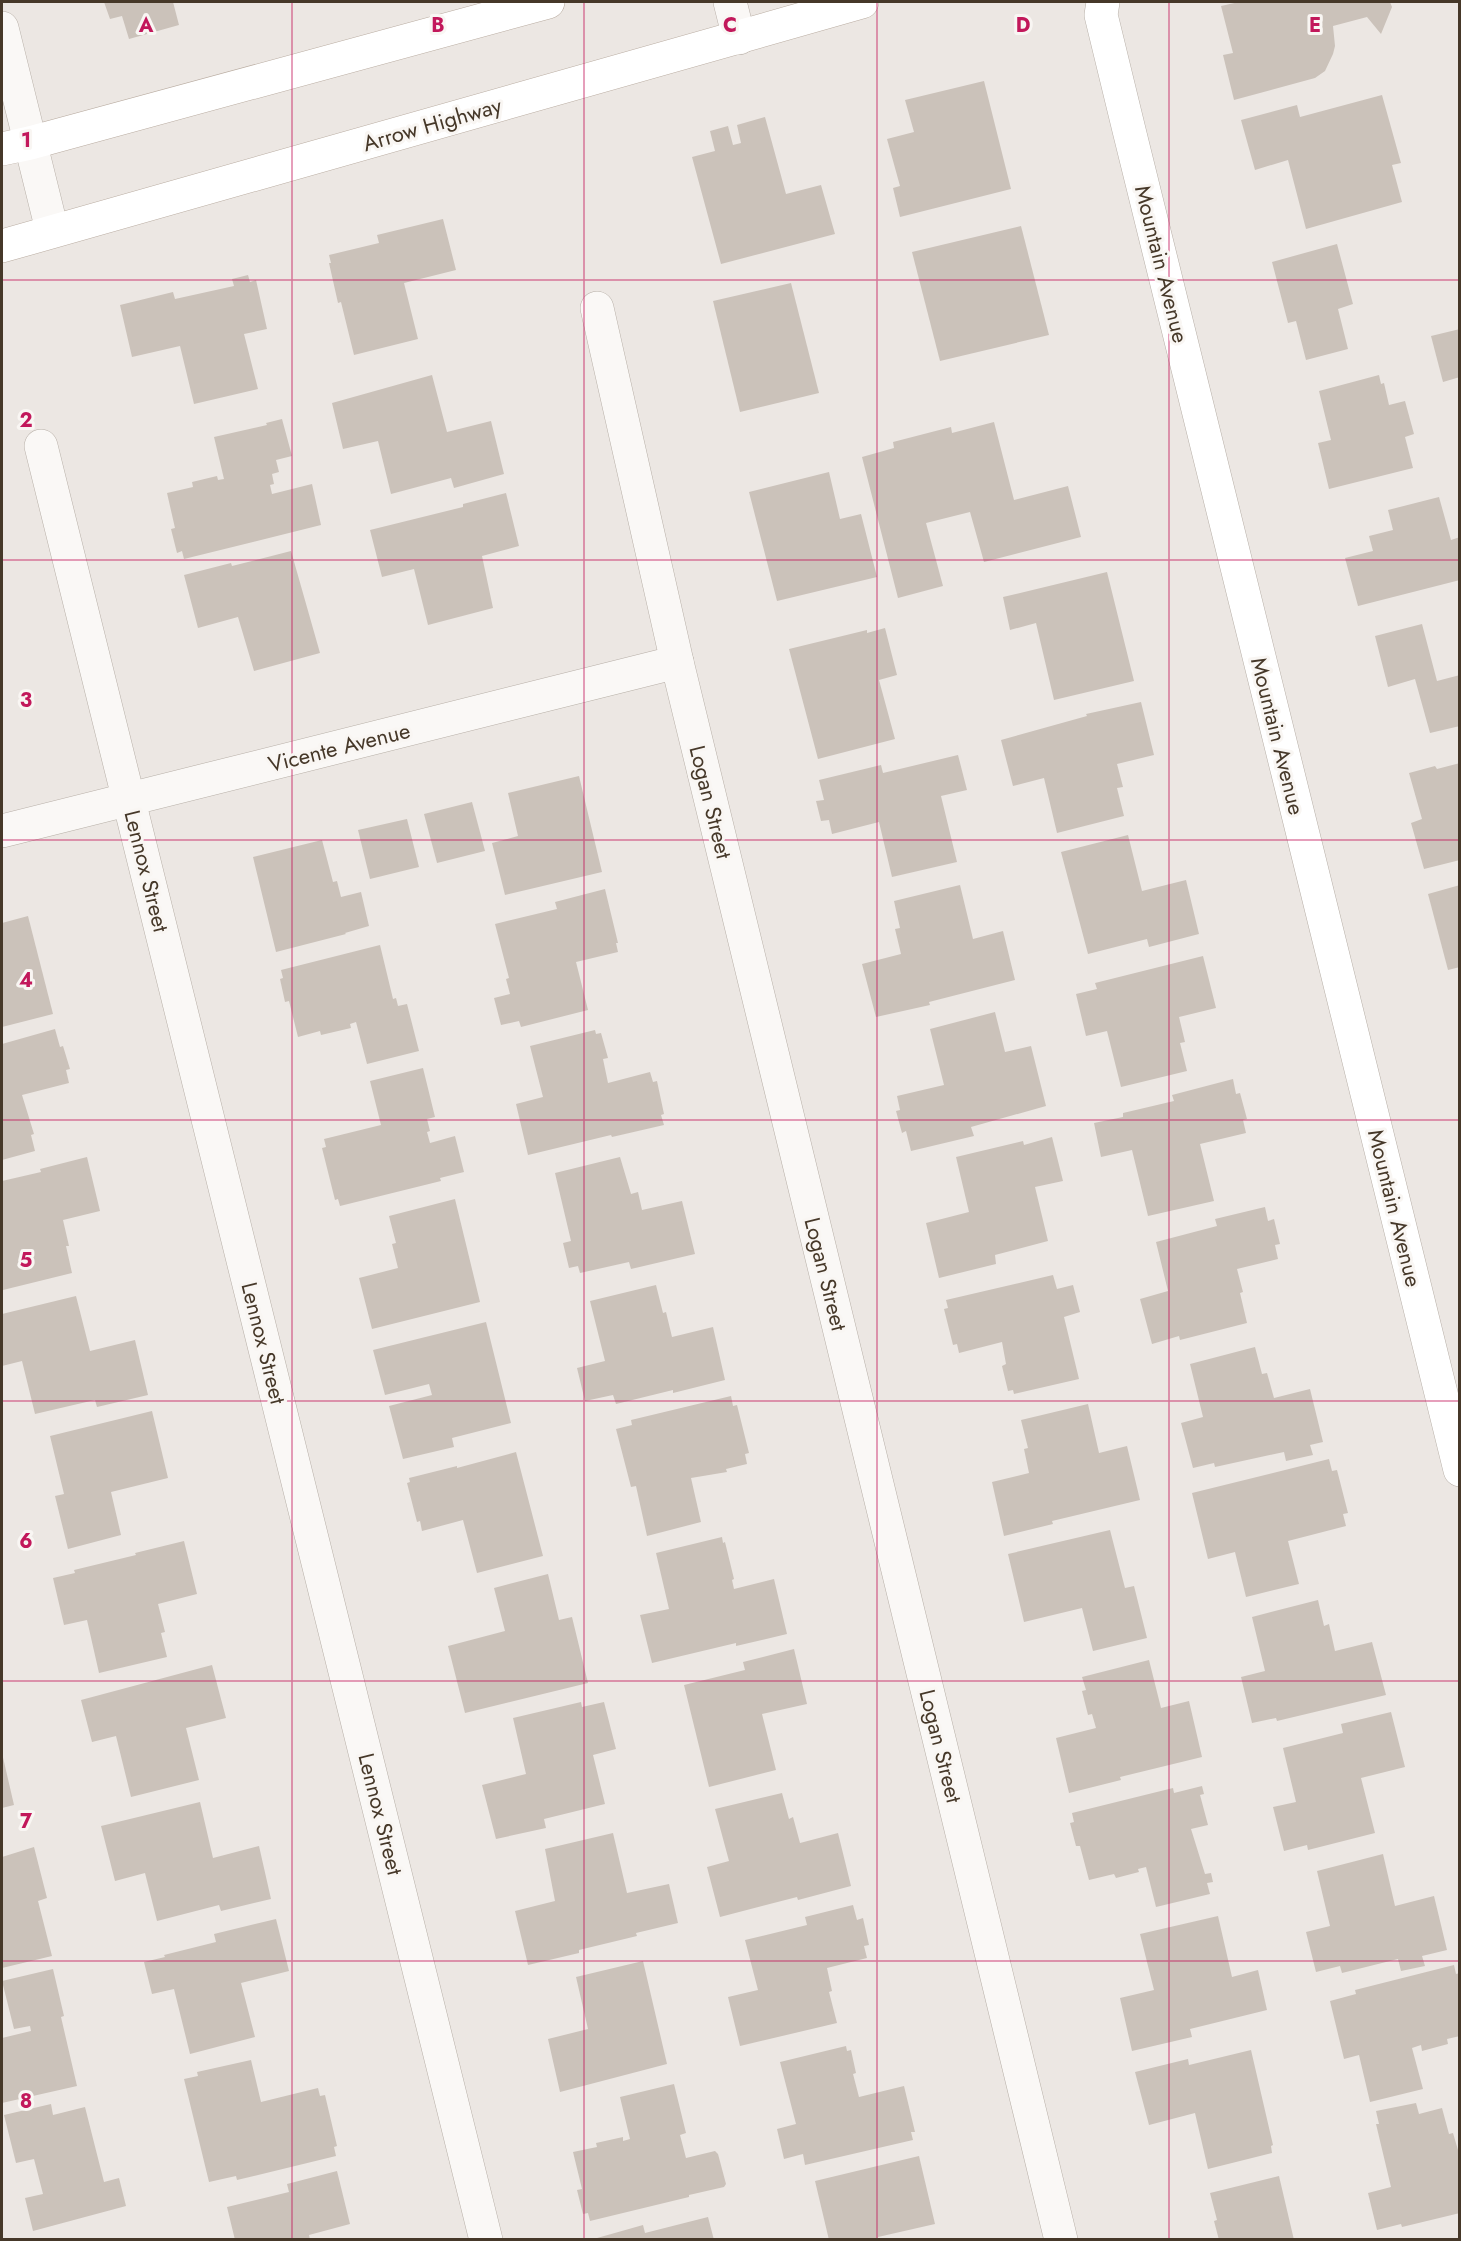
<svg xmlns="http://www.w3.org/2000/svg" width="1461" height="2241" viewBox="0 0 1461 2241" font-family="Jost,sans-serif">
<rect width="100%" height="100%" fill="#ece7e3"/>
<g fill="#cbc2ba">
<polygon points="104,2 173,2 179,25 129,39 122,16 110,19"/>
<polygon points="1239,2 1390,2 1392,7 1381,34 1367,17 1333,26 1335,46 1333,54 1325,71 1315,78 1234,100 1223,55 1233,53 1221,6"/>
<polygon points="984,81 1011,189 900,217 893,188 900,186 887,139 914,132 905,100"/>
<polygon points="1382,95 1401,163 1392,165 1402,202 1306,229 1288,160 1255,170 1241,120 1297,105 1300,117"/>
<polygon points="765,117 786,194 821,185 835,234 721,264 692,157 715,151 710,131 728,126 733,145 741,143 737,125"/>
<polygon points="443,219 456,270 404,283 418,339 354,355 341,302 338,303 329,263 331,263 329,255 379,243 377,235"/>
<polygon points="1021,226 1049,335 940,361 912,252"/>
<polygon points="1337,244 1353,304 1338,309 1348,349 1306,360 1296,321 1288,323 1272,262"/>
<polygon points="248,275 250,282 256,280 267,329 244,334 258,389 194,404 180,346 132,357 120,305 173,292 175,299 234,286 232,279"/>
<polygon points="791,283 819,393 740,412 713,301"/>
<polygon points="1460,329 1460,377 1443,382 1431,336"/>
<polygon points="432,375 447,432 491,421 504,474 454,488 451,478 391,494 378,441 343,449 332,403"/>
<polygon points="1379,375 1381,384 1384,383 1389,405 1405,401 1414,434 1405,437 1413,468 1329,489 1318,443 1331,440 1319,391"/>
<polygon points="282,419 292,456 276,460 279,472 272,474 274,484 270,485 272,494 312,484 321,525 184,559 182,551 177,553 171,529 175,528 167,493 193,487 192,482 217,476 218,480 224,479 214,437 267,425 266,423"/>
<polygon points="994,422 1014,500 1068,486 1081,537 984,562 970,512 926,523 943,586 898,598 862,457 894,448 893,442 951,427 952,433"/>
<polygon points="829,472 840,519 861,514 877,577 777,601 749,492"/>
<polygon points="506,493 519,546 482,556 493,608 428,625 414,569 382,577 370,530 463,507 463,504"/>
<polygon points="1439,497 1451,540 1460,537 1460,580 1358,606 1345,558 1373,551 1369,536 1393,530 1388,510"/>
<polygon points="291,551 320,653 254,671 238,617 198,628 184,575 231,563 232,566"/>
<polygon points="1107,572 1134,681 1054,700 1036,623 1010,630 1003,597"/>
<polygon points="1422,624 1437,681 1460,675 1460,726 1430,733 1415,679 1388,687 1375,636"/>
<polygon points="885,628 897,675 879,680 895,739 818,759 789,649 867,630 867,633"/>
<polygon points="1141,702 1154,755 1117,764 1123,787 1117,788 1124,816 1057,833 1044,778 1013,786 1001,740 1087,716 1086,714"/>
<polygon points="958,755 967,790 941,796 957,862 892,877 879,822 832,834 829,820 821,821 816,801 824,800 819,780 881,765 883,773"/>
<polygon points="1460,763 1460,860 1424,869 1411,823 1422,819 1409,773 1435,766 1437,769"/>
<polygon points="579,776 602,872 505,895 492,843 518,836 508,793"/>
<polygon points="472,802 485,851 437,863 424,814"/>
<polygon points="407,819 419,867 370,879 358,830"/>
<polygon points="1128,835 1142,891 1186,880 1199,934 1149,947 1147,939 1088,954 1061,852"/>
<polygon points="322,840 333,882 337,881 341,897 361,892 369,926 345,933 346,934 276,952 253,857"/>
<polygon points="960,885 973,939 1003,931 1015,980 929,1002 930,1005 876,1017 862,964 901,954 895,929 900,928 894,901"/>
<polygon points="1460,885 1460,967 1448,970 1428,894"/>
<polygon points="605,889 618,943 616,943 618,952 576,962 588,1010 521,1027 519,1021 501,1025 494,998 510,994 506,979 509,978 495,924 557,909 555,902"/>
<polygon points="28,916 53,1014 2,1027 2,923"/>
<polygon points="380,945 393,999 396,998 398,1006 407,1004 419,1051 367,1064 356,1022 350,1024 351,1028 321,1035 320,1031 298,1037 289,1001 285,1002 280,979 283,978 281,970"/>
<polygon points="1203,956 1216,1008 1179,1017 1185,1042 1180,1043 1187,1071 1121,1087 1107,1031 1086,1036 1076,994 1097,989 1095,983"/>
<polygon points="995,1012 1005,1052 1031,1046 1046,1106 971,1127 974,1136 911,1151 906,1131 902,1133 896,1111 900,1110 897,1096 944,1085 930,1029"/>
<polygon points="55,1029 60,1047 63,1046 70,1069 66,1070 69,1083 22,1095 34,1134 31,1135 35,1151 2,1160 2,1044"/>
<polygon points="595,1030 596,1034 601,1033 608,1058 603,1059 608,1083 650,1072 653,1082 657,1081 664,1114 661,1115 664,1125 612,1137 611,1135 528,1155 516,1104 543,1097 530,1046"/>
<polygon points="423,1068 435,1117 427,1119 430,1131 427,1132 430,1143 455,1136 464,1172 440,1178 441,1181 340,1206 338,1199 335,1200 322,1148 326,1147 324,1139 381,1125 370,1081"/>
<polygon points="1233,1079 1236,1094 1240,1093 1247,1119 1243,1120 1246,1133 1200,1144 1214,1201 1148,1216 1132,1150 1101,1157 1094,1123 1123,1117 1123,1113 1174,1101 1172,1095"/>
<polygon points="1052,1137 1063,1181 1035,1187 1048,1241 995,1255 996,1264 939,1278 926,1223 969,1212 956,1157 1023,1141 1024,1145"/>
<polygon points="87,1157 100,1211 63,1220 69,1246 66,1246 72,1273 3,1290 2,1283 2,1181 41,1172 40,1169"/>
<polygon points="620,1157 631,1194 638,1192 642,1210 682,1201 695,1254 631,1269 629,1262 580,1273 578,1266 569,1268 563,1243 571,1241 555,1173"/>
<polygon points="455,1199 480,1302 372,1329 359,1278 398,1268 392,1244 396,1243 389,1216"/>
<polygon points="1265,1207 1268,1221 1274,1219 1280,1244 1275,1245 1278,1259 1237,1269 1243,1292 1240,1293 1247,1323 1180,1340 1179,1336 1152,1344 1140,1299 1168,1291 1156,1242 1217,1226 1215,1219"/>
<polygon points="1053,1275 1057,1289 1073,1285 1080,1312 1064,1317 1079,1379 1014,1394 1013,1390 1008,1391 1002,1366 1006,1364 1002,1342 959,1353 957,1344 953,1345 944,1309 948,1308 946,1300"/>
<polygon points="656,1285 663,1313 666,1312 672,1337 713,1327 725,1380 673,1393 673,1390 616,1404 613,1395 585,1401 577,1368 605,1361 590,1301"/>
<polygon points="76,1296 90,1351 135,1340 148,1395 97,1407 95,1400 35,1414 22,1361 2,1366 2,1314"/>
<polygon points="486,1322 511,1423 452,1438 454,1447 403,1459 389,1406 432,1395 429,1384 385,1395 373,1350"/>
<polygon points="1255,1347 1262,1374 1267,1373 1274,1398 1310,1389 1323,1442 1310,1445 1313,1455 1286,1461 1284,1452 1215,1467 1214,1463 1193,1468 1181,1423 1203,1417 1190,1364"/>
<polygon points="731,1396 733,1406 737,1405 749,1453 745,1454 747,1464 726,1469 727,1472 691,1478 701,1522 647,1536 636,1486 631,1487 616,1429 632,1425 631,1420"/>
<polygon points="1088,1404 1099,1453 1127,1446 1140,1500 1052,1521 1053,1524 1004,1536 992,1482 1029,1473 1024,1449 1028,1448 1021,1420"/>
<polygon points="152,1411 168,1478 111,1492 121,1535 68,1549 55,1496 64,1494 50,1436"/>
<polygon points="516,1452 543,1556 477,1573 463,1520 422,1531 420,1521 417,1522 407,1483 410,1482 409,1478 457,1466 457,1468"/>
<polygon points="1329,1459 1332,1471 1337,1470 1348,1513 1343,1514 1346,1526 1288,1541 1299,1584 1246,1597 1235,1552 1208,1559 1192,1493"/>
<polygon points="1110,1530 1125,1588 1134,1586 1147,1638 1093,1651 1082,1608 1024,1622 1008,1554"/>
<polygon points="722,1537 723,1543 725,1542 734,1579 732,1580 734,1589 774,1579 787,1634 736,1646 736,1643 652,1663 640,1615 669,1609 656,1553"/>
<polygon points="184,1541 197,1594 158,1604 165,1632 161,1633 167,1657 99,1673 87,1620 64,1625 53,1578 75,1573 74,1570 136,1555 135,1553"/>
<polygon points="548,1574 559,1620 572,1617 588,1683 465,1713 448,1646 505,1631 494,1588"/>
<polygon points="1318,1600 1324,1626 1329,1624 1335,1651 1372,1642 1386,1695 1277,1721 1276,1718 1252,1723 1241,1677 1265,1671 1252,1617"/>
<polygon points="794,1649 807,1704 762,1714 776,1770 709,1787 684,1685 745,1670 743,1662"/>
<polygon points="1149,1660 1161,1708 1189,1701 1202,1757 1120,1777 1121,1780 1069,1793 1056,1738 1096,1728 1092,1714 1088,1715 1082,1691 1086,1690 1082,1677"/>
<polygon points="212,1665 226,1718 186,1728 199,1780 131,1797 116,1736 92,1742 81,1700"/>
<polygon points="581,1702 582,1707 604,1702 616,1749 593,1755 605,1804 544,1819 546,1828 496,1839 482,1785 526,1774 513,1718"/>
<polygon points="1391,1712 1405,1767 1361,1778 1375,1833 1308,1850 1307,1845 1284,1851 1273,1807 1296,1802 1283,1748 1343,1733 1341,1724"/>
<polygon points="2,1753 14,1805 2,1808"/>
<polygon points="1202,1786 1204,1794 1200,1795 1208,1825 1191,1829 1205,1874 1211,1873 1213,1882 1207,1883 1210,1894 1156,1907 1146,1867 1138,1869 1139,1872 1116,1878 1114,1874 1089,1880 1080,1846 1076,1846 1070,1823 1074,1822 1072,1813 1173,1788 1174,1793"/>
<polygon points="782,1793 789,1819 793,1817 800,1843 838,1833 851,1886 798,1900 797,1897 720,1917 707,1867 729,1861 715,1809"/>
<polygon points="200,1802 213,1858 259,1846 271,1899 221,1911 219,1905 157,1921 145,1873 115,1881 101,1826"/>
<polygon points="613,1833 627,1893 669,1884 678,1923 636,1933 637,1936 579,1950 579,1953 528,1965 515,1911 555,1901 545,1849"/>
<polygon points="34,1847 47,1898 38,1901 52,1956 2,1968 2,1857"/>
<polygon points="1383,1854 1395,1906 1434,1896 1447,1950 1422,1956 1425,1966 1401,1971 1398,1959 1342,1973 1340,1966 1316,1972 1306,1932 1330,1926 1317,1871"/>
<polygon points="853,1905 857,1920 863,1918 869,1945 864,1946 867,1958 827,1968 832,1991 829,1992 837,2023 740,2046 728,1997 758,1990 745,1940 807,1925 805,1917"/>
<polygon points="1218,1916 1232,1977 1258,1970 1267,2010 1190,2029 1192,2037 1132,2051 1120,1998 1154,1990 1140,1934"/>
<polygon points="276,1919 289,1971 241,1983 255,2037 190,2054 174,1989 152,1994 144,1962 165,1957 164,1955 216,1942 214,1934"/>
<polygon points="643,1961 667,2064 560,2092 548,2039 588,2029 576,1977"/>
<polygon points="1454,1965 1456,1974 1460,1973 1460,2036 1447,2039 1448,2044 1422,2051 1421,2045 1412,2048 1423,2089 1370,2102 1359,2055 1344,2059 1330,2001 1356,1994 1355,1990"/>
<polygon points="53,1969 64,2016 61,2017 77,2086 2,2103 2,2038 31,2031 30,2026 14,2029 2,1981"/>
<polygon points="846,2046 847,2051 851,2050 856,2073 853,2074 859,2097 904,2086 915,2132 911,2132 913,2140 805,2165 803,2154 784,2159 777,2129 796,2124 780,2062"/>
<polygon points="1251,2050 1273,2145 1271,2146 1272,2153 1208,2169 1195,2113 1149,2125 1135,2072 1188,2059 1189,2065"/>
<polygon points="251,2060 261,2102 318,2088 320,2096 325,2095 337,2146 334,2147 336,2156 237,2180 236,2176 209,2182 184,2079 198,2076 197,2072"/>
<polygon points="674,2084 686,2133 680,2135 686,2158 715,2151 718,2154 726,2184 724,2187 689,2195 689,2197 590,2221 588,2213 583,2214 577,2190 582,2189 573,2152 597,2147 596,2143 623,2137 623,2141 630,2139 620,2097"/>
<polygon points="1416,2103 1419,2114 1442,2108 1449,2134 1453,2133 1460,2157 1460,2213 1402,2227 1401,2224 1377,2230 1368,2193 1391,2187 1376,2124 1379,2124 1376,2111"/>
<polygon points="51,2104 53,2115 85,2107 104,2182 119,2178 126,2206 33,2231 25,2198 43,2194 34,2159 16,2163 4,2115"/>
<polygon points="919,2156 935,2224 878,2237 878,2240 829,2240 815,2181"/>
<polygon points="337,2171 350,2224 309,2235 310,2240 235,2240 227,2207 289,2192 287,2184"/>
<polygon points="1279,2176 1294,2240 1219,2240 1214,2221 1217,2220 1210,2193"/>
<polygon points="708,2217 714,2240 590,2240 643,2225 645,2233"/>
</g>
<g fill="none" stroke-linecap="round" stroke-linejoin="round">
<defs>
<g id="street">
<polyline points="730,2 739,38"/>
<polyline points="2,28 52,230"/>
<polyline points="597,308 677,662 1061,2240"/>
<polyline points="41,446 486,2240"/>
<polyline points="2,831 677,662"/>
</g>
<polyline id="secondary" points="1103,2 1101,15 1129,130 1460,1470"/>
<g id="primary">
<polyline points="2,149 30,143 548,2"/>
<polyline points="2,246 862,2"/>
</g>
</defs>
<use href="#street" stroke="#b7afa7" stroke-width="34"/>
<use href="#secondary" stroke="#b7afa7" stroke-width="34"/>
<use href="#primary" stroke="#b9aca1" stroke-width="34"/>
<use href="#street" stroke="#faf8f6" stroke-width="33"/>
<use href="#secondary" stroke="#fff" stroke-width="33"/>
<use href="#primary" stroke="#fff" stroke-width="33"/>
</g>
<path fill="none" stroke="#c2185b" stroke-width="1.5" stroke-opacity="0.55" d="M292,2V2240M584,2V2240M877,2V2240M1169,2V2240M2,280H1460M2,560H1460M2,840H1460M2,1120H1460M2,1401H1460M2,1681H1460M2,1961H1460"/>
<g text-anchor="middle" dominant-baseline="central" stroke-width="6" stroke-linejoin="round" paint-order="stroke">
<g font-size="22" fill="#463829" stroke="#f9f6f3">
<text transform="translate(432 124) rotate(-16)">Arrow Highway</text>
<text transform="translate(1162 264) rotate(76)">Mountain Avenue</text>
<text transform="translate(1278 736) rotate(76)">Mountain Avenue</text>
<text transform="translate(339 747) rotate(-14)">Vicente Avenue</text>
<text transform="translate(711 802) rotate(76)">Logan Street</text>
<text transform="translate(147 871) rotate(76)">Lennox Street</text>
<text transform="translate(1395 1208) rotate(76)">Mountain Avenue</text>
<text transform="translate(826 1274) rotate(76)">Logan Street</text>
<text transform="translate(264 1343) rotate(76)">Lennox Street</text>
<text transform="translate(941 1746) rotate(76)">Logan Street</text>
<text transform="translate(381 1814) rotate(76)">Lennox Street</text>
</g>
</g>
<g font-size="20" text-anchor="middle" font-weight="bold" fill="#c2185b" stroke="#f9f6f3" stroke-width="6" stroke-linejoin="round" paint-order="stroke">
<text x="146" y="32">A</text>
<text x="438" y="32">B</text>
<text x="730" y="32">C</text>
<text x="1023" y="32">D</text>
<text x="1315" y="32">E</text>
<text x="26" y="147">1</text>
<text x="26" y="427">2</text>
<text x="26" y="707">3</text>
<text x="26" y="987">4</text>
<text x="26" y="1267">5</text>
<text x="26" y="1548">6</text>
<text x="26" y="1828">7</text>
<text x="26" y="2108">8</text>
</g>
<rect width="1461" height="2241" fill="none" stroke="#463829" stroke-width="6"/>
</svg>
